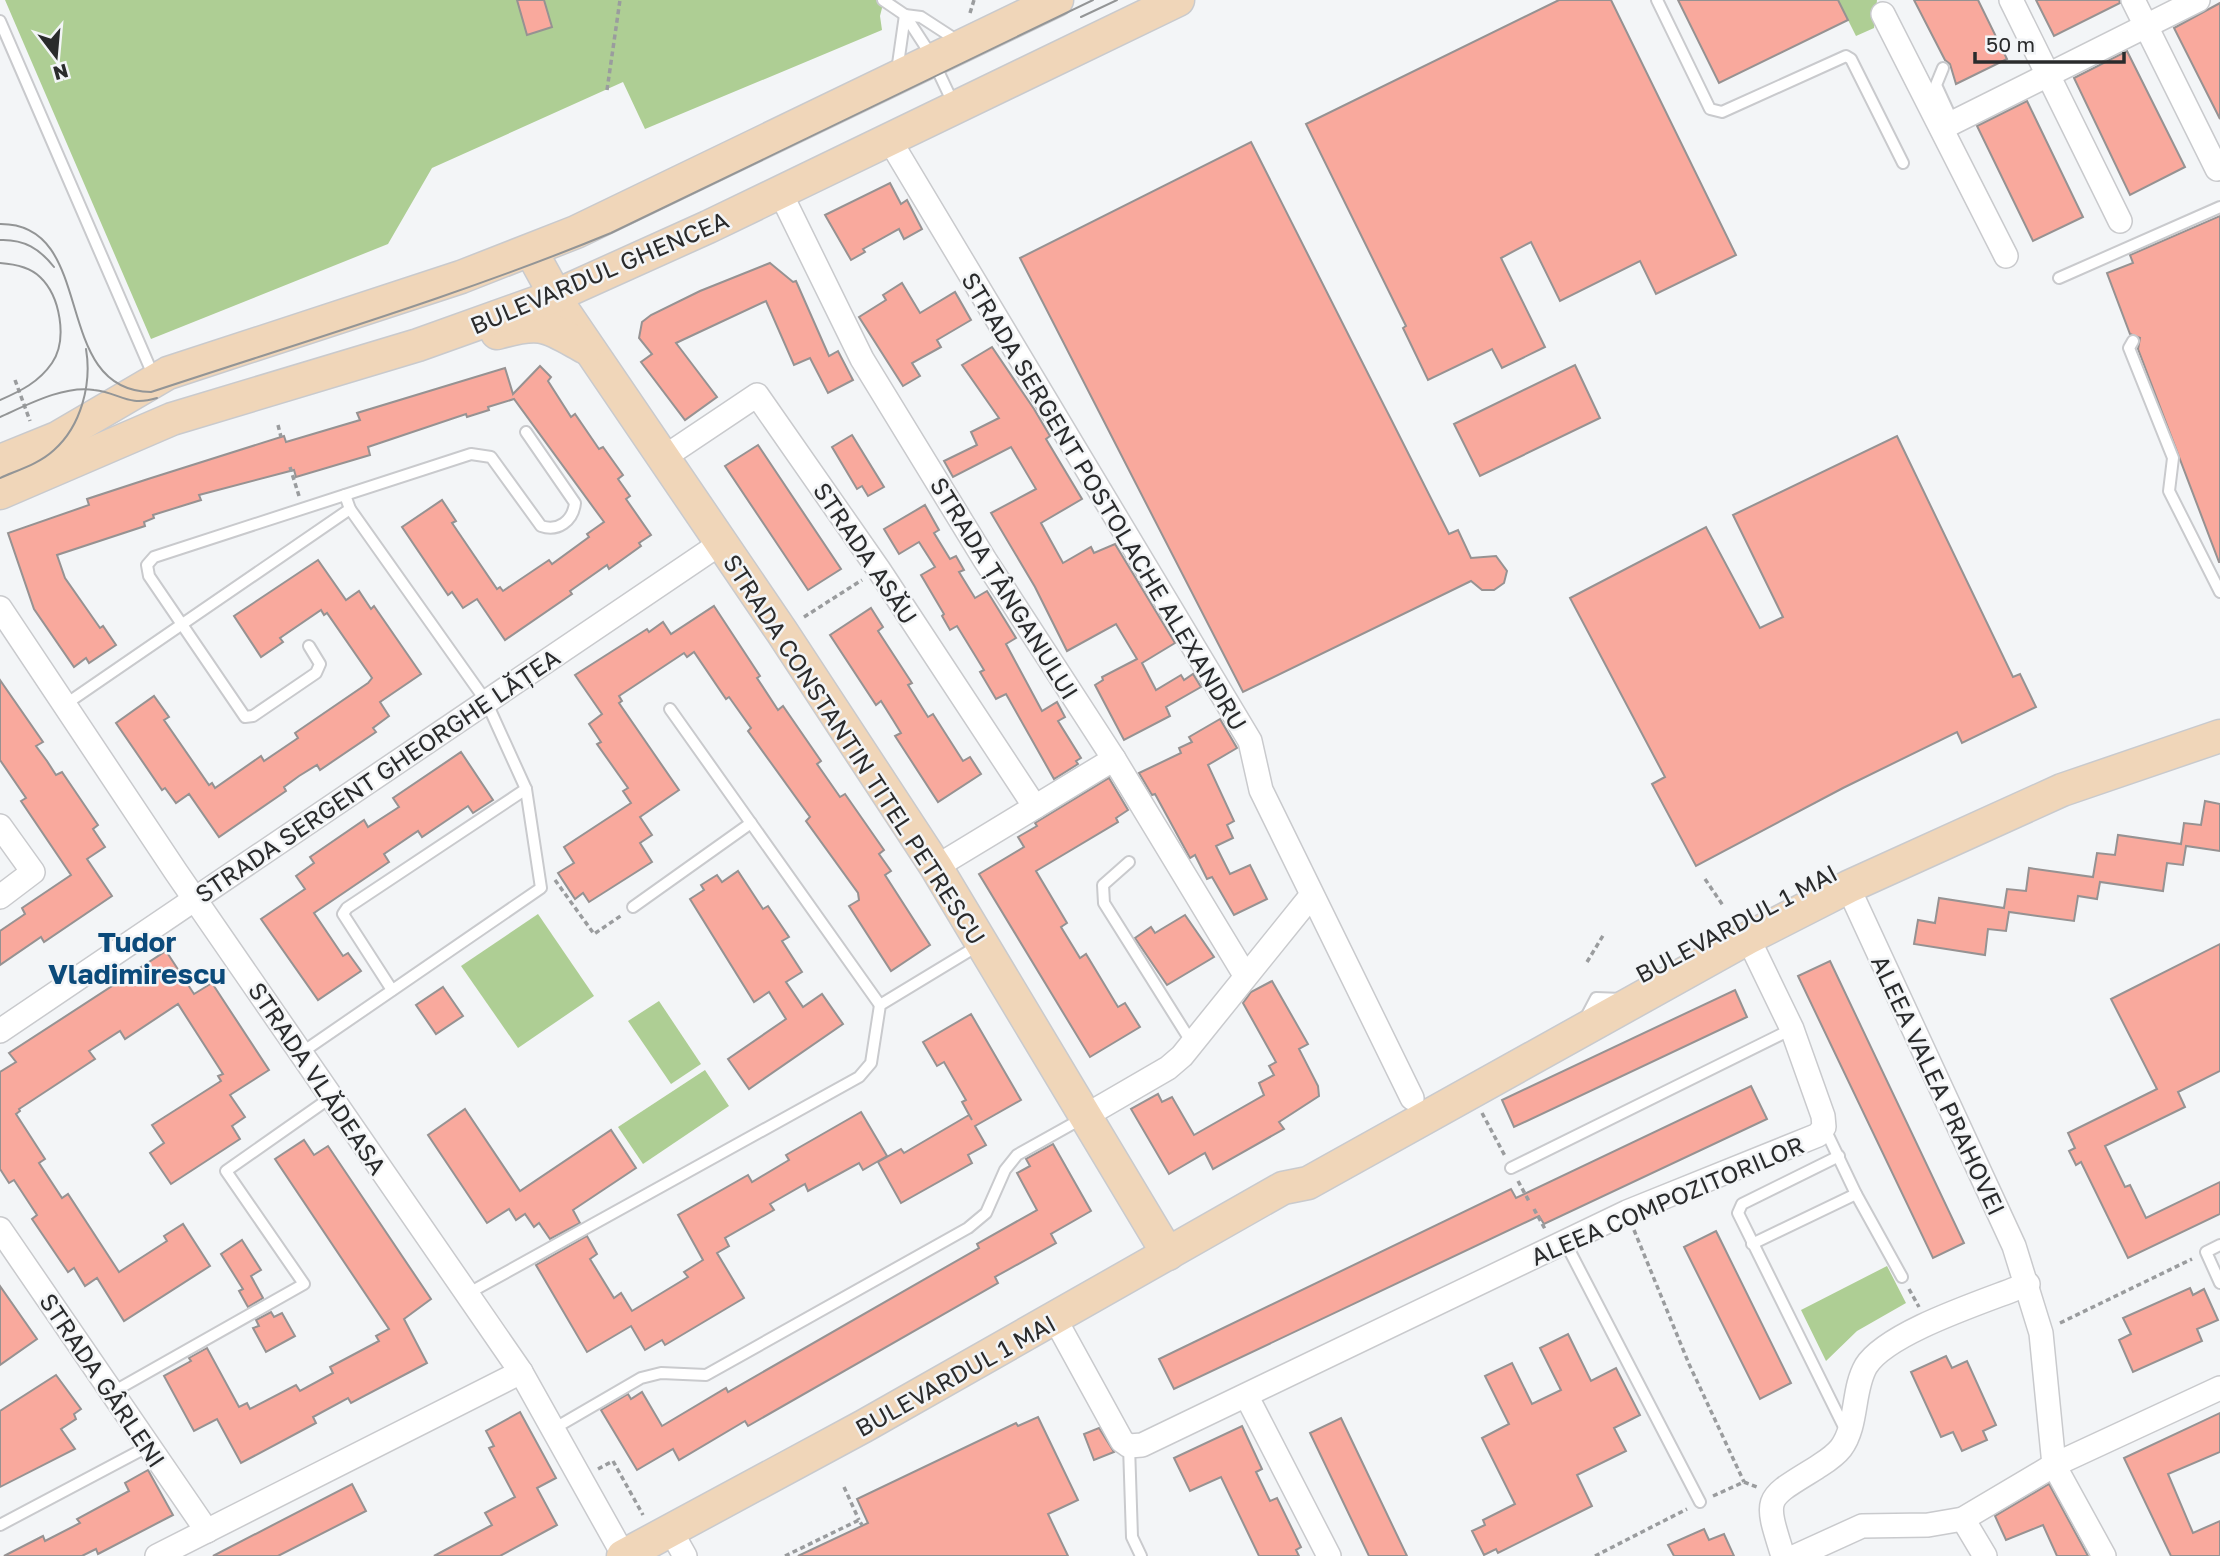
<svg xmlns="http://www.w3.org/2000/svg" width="2220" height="1556" viewBox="0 0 2220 1556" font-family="'Golos Text',sans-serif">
<rect width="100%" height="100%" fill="#f3f5f7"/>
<g fill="#aece94">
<polygon points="5,0 884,0 880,16 882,30 645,129 623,82 432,168 388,244 151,339"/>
<polygon points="1838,0 1877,0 1874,28 1856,36"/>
<polygon points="538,914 594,996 518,1048 461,966"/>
<polygon points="659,1001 701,1064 671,1084 628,1021"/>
<polygon points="705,1070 729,1106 643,1164 618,1127"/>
<polygon points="1887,1266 1906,1303 1857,1331 1826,1361 1801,1310"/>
</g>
<g fill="#f9a99d" stroke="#969292" stroke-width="2">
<polygon points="517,0 544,0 552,27 527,35"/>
<polygon points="1559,0 1611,0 1736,255 1656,294 1640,261 1560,301 1531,242 1501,258 1545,347 1502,368 1492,349 1428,380 1403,328 1406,326 1306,124"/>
<polygon points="1678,0 1838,0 1848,20 1719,83"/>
<polygon points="1914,0 1978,0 2007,59 1956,84 1950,64 1945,60"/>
<polygon points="2036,0 2119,0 2120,3 2054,36"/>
<polygon points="2220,3 2220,119 2174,28"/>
<polygon points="2127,51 2185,167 2130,195 2074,78"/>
<polygon points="2027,101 2083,217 2033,241 1977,126"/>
<polygon points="1251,142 1449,534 1458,530 1471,558 1496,556 1507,571 1504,583 1494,590 1482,590 1471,581 1243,692 1020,258"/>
<polygon points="890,183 901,204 907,200 922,229 904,239 899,229 863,249 865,252 851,260 825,215"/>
<polygon points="2220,216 2220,562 2219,562 2138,349 2140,338 2130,334 2107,273 2133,263 2130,255"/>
<polygon points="770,263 793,282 796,281 829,356 838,351 853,380 828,393 810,358 794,365 766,301 676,343 717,397 685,420 641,362 652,354 639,338 642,322 651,315 700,291"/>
<polygon points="902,283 920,313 955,292 971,320 937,340 941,347 912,363 920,376 903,386 859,317 886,300 883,295"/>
<polygon points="992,347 1034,409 1050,436 1046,439 1082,499 1041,523 1063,563 1091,547 1094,553 1115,544 1175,643 1142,663 1156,690 1181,675 1184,680 1193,674 1201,687 1166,707 1170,716 1124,740 1095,685 1103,680 1102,677 1137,659 1116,624 1067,651 1035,587 991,513 1036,489 1011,447 953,477 944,461 977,445 971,432 999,418 962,365"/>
<polygon points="1575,365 1600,418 1480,476 1454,424"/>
<polygon points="540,366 551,377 548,381 571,417 575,414 599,449 603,447 623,475 618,479 630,496 626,499 651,535 639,543 641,546 609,569 607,565 570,591 572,594 505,640 477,599 463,608 452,592 448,595 402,527 442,500 456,521 452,523 497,589 500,587 503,591 549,560 552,564 589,537 587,534 604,522 514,399 488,407 489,410 467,417 466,414 368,447 370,455 296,477 294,470 199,495 201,500 153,515 154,518 144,522 145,526 57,555 65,578 100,628 103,626 116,645 89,663 86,658 74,667 34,609 8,533 89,505 87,499 148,479 284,436 286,442 360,420 357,413 505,368 513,394"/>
<polygon points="852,435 884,487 868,496 862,486 857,489 832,447"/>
<polygon points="1897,436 2013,677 2020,674 2036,707 1962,743 1957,732 1843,788 1696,866 1652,784 1665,777 1570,598 1706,527 1760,628 1783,617 1733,515"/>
<polygon points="758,445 841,569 808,590 725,466"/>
<polygon points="925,505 939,530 934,533 950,559 956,556 964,570 959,572 975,598 987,591 1016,638 1006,644 1042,711 1057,702 1065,717 1058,721 1081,758 1076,761 1078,764 1054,779 1006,694 996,699 980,672 984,670 957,626 950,630 942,616 944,614 921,575 935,567 919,542 899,554 884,529"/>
<polygon points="318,560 346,600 359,591 371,609 374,606 421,674 380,702 389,716 373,728 376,732 320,770 317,765 299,776 284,787 286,791 219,837 189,794 176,803 165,788 162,790 116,723 154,696 169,717 164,720 209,785 212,783 215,788 261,756 264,761 298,738 295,733 368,683 372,678 327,613 324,615 321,610 280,638 283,642 261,657 234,616"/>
<polygon points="714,606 760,676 757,678 778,710 783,706 821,761 817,764 840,797 845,794 884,850 879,854 891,871 885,875 930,945 891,971 849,906 859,900 858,893 806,821 810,817 748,731 751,728 729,697 726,699 694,652 687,657 684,653 619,696 622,701 619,703 679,790 640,817 652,835 640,843 652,862 589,902 583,893 575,899 558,873 574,863 564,847 631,803 623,791 628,788 597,744 601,742 589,724 602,714 575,675 647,629 649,632 663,622 671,634"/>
<polygon points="871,608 883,627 878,631 912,683 908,685 928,717 933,714 963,761 970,757 981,774 938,802 895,736 901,733 893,720 881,701 876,705 830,635"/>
<polygon points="0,680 43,742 36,746 47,761 56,775 62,772 98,825 93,829 105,847 87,859 112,896 44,942 41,937 0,965 0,931 25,914 22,908 71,875 21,801 26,798 0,760"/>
<polygon points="1220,719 1237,748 1208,765 1234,821 1227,825 1233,838 1216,846 1230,874 1250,865 1267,899 1234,915 1212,877 1207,879 1195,855 1190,858 1155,794 1152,795 1139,773 1181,753 1179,748 1192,742 1189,737"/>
<polygon points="461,752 493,800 473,813 468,806 422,837 418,831 384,854 389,862 314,913 343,956 348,953 361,971 318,1000 261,919 305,889 296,876 314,863 310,857 364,820 368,827 399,807 393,798"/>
<polygon points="1109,778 1128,810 1116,818 1118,822 1036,871 1067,923 1061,927 1080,958 1086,954 1118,1007 1125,1003 1140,1027 1090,1057 979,874 1024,847 1018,837 1037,826 1035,823"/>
<polygon points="2205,801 2220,804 2220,851 2186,846 2183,865 2167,863 2163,891 2100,882 2097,899 2078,896 2074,921 2009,912 2006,931 1988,929 1985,955 1914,944 1918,920 1935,923 1939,898 2004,908 2007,889 2026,891 2029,868 2093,877 2097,853 2115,855 2118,835 2181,844 2184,823 2201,825"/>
<polygon points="738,871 763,909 768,906 789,937 782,941 802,972 786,982 803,1007 822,994 843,1024 749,1089 728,1059 786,1019 769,992 754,1002 690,899 704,890 701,885 717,875 722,882"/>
<polygon points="1185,915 1214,957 1167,985 1135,938 1151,927 1155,933"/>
<polygon points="2220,944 2220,1071 2178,1092 2185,1107 2105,1146 2125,1187 2130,1185 2146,1218 2220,1182 2220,1214 2128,1258 2081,1162 2076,1165 2069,1151 2075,1148 2068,1133 2157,1089 2111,999"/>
<polygon points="166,951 194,994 212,983 269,1070 230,1095 245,1117 232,1126 240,1139 171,1184 150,1153 164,1143 152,1125 221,1081 218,1076 223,1074 178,1004 125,1039 120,1031 89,1051 95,1059 19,1109 20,1111 16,1114 45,1159 39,1163 62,1198 68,1194 119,1272 167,1241 164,1236 183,1224 210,1266 124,1321 97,1278 85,1286 74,1268 68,1272 32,1219 37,1215 14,1180 9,1183 0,1169 0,1072 16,1062 9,1053"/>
<polygon points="1830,961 1964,1243 1933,1258 1798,976"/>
<polygon points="1272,981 1308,1044 1299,1049 1318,1086 1319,1096 1279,1122 1284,1129 1213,1169 1205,1153 1169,1174 1131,1109 1158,1094 1162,1102 1172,1097 1194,1135 1264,1095 1259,1083 1274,1075 1269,1066 1276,1062 1243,1003 1251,992"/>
<polygon points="443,987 463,1016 436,1034 416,1005"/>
<polygon points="1735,990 1747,1017 1514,1127 1502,1100"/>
<polygon points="971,1014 1021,1100 975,1126 986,1145 968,1155 972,1163 901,1203 878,1162 901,1149 904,1153 969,1115 972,1120 962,1102 966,1100 944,1062 937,1066 923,1042"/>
<polygon points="1751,1086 1767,1119 1544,1224 1539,1216 1174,1389 1159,1359 1511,1189 1516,1198"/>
<polygon points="465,1109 520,1191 611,1130 636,1168 573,1210 580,1223 550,1239 539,1223 534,1227 525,1214 516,1220 509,1209 487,1223 428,1135"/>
<polygon points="861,1112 887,1156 863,1170 859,1163 808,1191 805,1184 770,1204 774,1210 725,1238 729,1246 717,1253 744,1298 665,1345 662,1340 645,1350 631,1326 587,1352 536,1265 587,1236 597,1254 590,1259 614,1298 621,1293 632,1311 688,1277 684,1272 703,1260 678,1215 748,1175 752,1182 789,1160 786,1155"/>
<polygon points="304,1140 314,1155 328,1146 431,1299 404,1319 427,1363 351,1403 348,1398 313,1417 316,1423 241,1463 217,1419 194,1431 164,1376 191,1361 189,1358 207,1348 239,1407 247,1403 250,1409 296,1385 300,1391 333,1373 330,1367 379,1341 376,1336 389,1329 275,1159"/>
<polygon points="1053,1144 1091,1211 1051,1234 1056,1243 995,1277 998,1283 748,1426 745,1421 679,1460 673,1449 637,1470 601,1410 628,1394 631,1399 642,1392 662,1426 726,1388 728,1392 979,1248 977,1244 1037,1210 1017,1173 1030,1166 1026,1159"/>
<polygon points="1716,1231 1791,1383 1760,1399 1684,1247"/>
<polygon points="242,1240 261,1270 251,1276 263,1298 248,1307 239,1291 243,1289 221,1254"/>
<polygon points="0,1286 37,1339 0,1365"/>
<polygon points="2190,1288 2193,1295 2204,1289 2218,1320 2197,1329 2202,1341 2133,1372 2119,1340 2131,1334 2123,1318"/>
<polygon points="271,1312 274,1317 282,1313 295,1336 266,1352 253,1328 259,1326 256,1320"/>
<polygon points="1568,1334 1591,1381 1616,1368 1640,1415 1614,1428 1626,1451 1577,1475 1592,1506 1498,1553 1496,1549 1484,1555 1472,1531 1485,1525 1483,1520 1515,1504 1482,1438 1509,1424 1485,1376 1512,1363 1532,1404 1561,1390 1540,1348"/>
<polygon points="1946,1356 1952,1368 1967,1361 1996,1425 1983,1431 1987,1440 1962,1451 1953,1432 1941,1437 1911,1372"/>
<polygon points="56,1375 81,1409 74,1414 76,1419 61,1429 75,1449 0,1487 0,1411"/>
<polygon points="520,1412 556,1478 537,1488 557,1525 500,1556 434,1556 492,1525 485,1513 515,1497 489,1448 494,1446 486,1431"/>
<polygon points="2220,1413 2220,1452 2168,1474 2193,1533 2220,1521 2220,1556 2171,1556 2124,1458"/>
<polygon points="1038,1417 1078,1500 1048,1514 1068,1556 798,1556 868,1523 857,1499 1016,1423 1018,1426"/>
<polygon points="1341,1418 1407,1556 1369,1556 1310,1433"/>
<polygon points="1242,1426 1262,1469 1256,1472 1270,1501 1277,1498 1301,1547 1296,1550 1299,1556 1259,1556 1221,1477 1190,1491 1174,1458"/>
<polygon points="1099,1428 1114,1452 1094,1460 1084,1434"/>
<polygon points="148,1470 173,1515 98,1554 96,1549 82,1556 4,1556 43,1536 45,1541 80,1523 77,1519 129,1491 125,1483"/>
<polygon points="352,1484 366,1511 278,1556 213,1556"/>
<polygon points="2049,1484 2088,1556 2057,1556 2043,1525 2006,1540 1995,1516"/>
<polygon points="1704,1529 1709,1540 1724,1534 1734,1556 1674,1556 1668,1545"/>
</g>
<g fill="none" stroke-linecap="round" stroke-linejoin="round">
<defs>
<g id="lane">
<polyline points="883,0 905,15 929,52 954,105"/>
<polyline points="1657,0 1710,109 1722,112 1846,56 1851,59 1903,163"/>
<polyline points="905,15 921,17 961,43"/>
<polyline points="0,21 154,377"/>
<polyline points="1943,68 1936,85 1953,122"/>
<polyline points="897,71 905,15"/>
<polyline points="2059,278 2220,207"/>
<polyline points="2133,341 2129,348 2173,458 2169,491 2220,592"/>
<path d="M309,646L320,664L316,673L253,716L245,717L149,576L147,565L154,557L471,454L491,457L541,526C558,532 573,521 575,503L526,432"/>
<polyline points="63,706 350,509"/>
<polyline points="670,709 880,1005"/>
<polyline points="1129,862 1103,885 1104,903 1192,1043"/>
<polyline points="633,907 751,823"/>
<polyline points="392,990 343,914 347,908 526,789"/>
<polyline points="1585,1019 1596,998 1622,999"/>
<polyline points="301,1053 541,888 526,789 486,701 350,509 345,495"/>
<polyline points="1824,1127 1856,1194 1902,1277"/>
<polyline points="1839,1156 1742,1204 1738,1213 1847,1433"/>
<polyline points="1511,1168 1792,1029"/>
<polyline points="1565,1242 1700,1502"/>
<polyline points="1752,1244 1856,1194"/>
<polyline points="2220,1245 2206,1252 2220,1283"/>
<polyline points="467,1294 859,1077 871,1063 880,1005 979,945"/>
<polyline points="111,1393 304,1284 226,1171 330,1098"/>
<polyline points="555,1428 641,1378 661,1373 706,1375 968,1228 986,1213 1005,1170 1017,1155 1083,1118"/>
<polyline points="1129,1446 1132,1537 1141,1556"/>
<polyline points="0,1525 149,1446"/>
</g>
<g id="street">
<polyline points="2011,0 2120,221"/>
<polyline points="2133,0 2217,169"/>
<polyline points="1883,14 2006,256"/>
<polyline points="1942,128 2198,0"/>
<polyline points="889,139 1250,741 1261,790 1412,1098"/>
<polyline points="780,192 862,359 985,560 1114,759 1245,975"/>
<polyline points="663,458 757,395 879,570 1035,807"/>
<polyline points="0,608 176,872 521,1372 624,1556"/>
<polyline points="0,826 33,872 0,897"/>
<polyline points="936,867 1114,759"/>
<polyline points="1848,887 2014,1246 2041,1333 2054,1465 2104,1556"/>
<polyline points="0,1031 721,543"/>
<polyline points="1087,1115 1168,1068 1182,1056 1311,896"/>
<polyline points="0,1229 207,1531"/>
<polyline points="1055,1319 1122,1441 1129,1446 1142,1445 1627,1212 1818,1135 1824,1127 1823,1116 1792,1029 1748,938"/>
<polyline points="1247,1397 1329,1556"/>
<polyline points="1963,1519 1985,1556"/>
<polyline points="671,1531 685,1556"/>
<polyline points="157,1556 521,1372"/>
<path d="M1783,1556C1764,1496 1764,1500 1816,1468C1825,1462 1834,1457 1841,1448C1858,1425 1852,1390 1866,1366C1888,1331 1989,1300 2028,1284"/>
<polyline points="1796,1556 1862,1526 1928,1525 1963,1519 2054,1465 2220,1388"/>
</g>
<g id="secondary">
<polyline points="531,251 565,313 782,632 936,867 1168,1254"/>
<path d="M497,333C543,320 546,326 586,348"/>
<polyline points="0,461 57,438 168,373 461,277 576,232 1057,0"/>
<polyline points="0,493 172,419 418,345 555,296 708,227 1178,0"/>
<polyline points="623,1556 864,1426 1283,1188 1308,1183 1748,938 1848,887 2062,790 2220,736"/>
</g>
</defs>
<use href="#lane" stroke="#c9cacd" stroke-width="14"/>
<use href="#street" stroke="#c9cacd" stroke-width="26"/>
<use href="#secondary" stroke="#c9cacd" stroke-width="35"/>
<g stroke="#9a9c9e" stroke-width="3.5" stroke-dasharray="5 3.5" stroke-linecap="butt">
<polyline points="970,13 974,0"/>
<polyline points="607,90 620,0"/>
<polyline points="15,380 30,421"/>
<polyline points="278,425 281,437"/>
<polyline points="290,467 299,496"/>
<polyline points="804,617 862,580"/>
<polyline points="1705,879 1724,907"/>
<polyline points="555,880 594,934 622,915"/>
<polyline points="1587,962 1604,934"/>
<polyline points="1482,1113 1505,1156"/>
<polyline points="1518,1181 1530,1203"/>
<polyline points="1534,1209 1545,1229"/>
<polyline points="1634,1230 1689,1364 1744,1482"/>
<polyline points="1909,1289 1919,1307"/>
<polyline points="2060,1323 2192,1259"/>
<polyline points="598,1469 613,1461 643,1515"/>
<polyline points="844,1487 859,1520"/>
<polyline points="1713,1496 1744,1482 1757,1487"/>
<polyline points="785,1556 859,1520 862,1525"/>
<polyline points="1595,1556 1687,1509"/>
</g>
<use href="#lane" stroke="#fff" stroke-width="10"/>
<use href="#street" stroke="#fff" stroke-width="23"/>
<use href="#secondary" stroke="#f0d6b9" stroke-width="32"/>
<g stroke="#939596" stroke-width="2">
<polyline points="1081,17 1117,0"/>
<path d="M0,224C99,223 49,391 151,392C305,341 461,295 611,233L1093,0"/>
<path d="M0,240C24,239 40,249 54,267"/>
<path d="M0,263C14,264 30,267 40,277C60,296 68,339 52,363C39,382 21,391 0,400"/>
<path d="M0,417C27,405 64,385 94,390C121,393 127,407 157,398"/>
<path d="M0,478C18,470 39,464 54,450C81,426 92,384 86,349"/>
</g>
</g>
<g text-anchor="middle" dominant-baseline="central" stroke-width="5" stroke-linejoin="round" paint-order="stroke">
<g font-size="24" fill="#2a2b2c" stroke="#f3f5f7">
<text transform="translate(599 272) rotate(-23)">BULEVARDUL GHENCEA</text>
<text transform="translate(1105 501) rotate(59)">STRADA SERGENT POSTOLACHE ALEXANDRU</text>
<text transform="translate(866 553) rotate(56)">STRADA ASĂU</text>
<text transform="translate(1005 588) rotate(58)">STRADA ȚÂNGANULUI</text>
<text transform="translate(855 749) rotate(57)">STRADA CONSTANTIN TITEL PETRESCU</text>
<text transform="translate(377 775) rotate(-34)">STRADA SERGENT GHEORGHE LĂȚEA</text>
<text transform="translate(1736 923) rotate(-28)">BULEVARDUL 1 MAI</text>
<text transform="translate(318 1078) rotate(56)">STRADA VLĂDEASA</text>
<text transform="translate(1939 1085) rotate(65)">ALEEA VALEA PRAHOVEI</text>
<text transform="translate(1667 1200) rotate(-23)">ALEEA COMPOZITORILOR</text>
<text transform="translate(955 1375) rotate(-29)">BULEVARDUL 1 MAI</text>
<text transform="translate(103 1380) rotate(56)">STRADA GÂRLENI</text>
</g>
<g font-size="28" font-weight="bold" fill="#0b4a7a" stroke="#f3f5f7">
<text x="137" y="941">Tudor<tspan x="137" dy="32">Vladimirescu</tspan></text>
</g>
</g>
<g transform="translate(56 56) rotate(164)" stroke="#f3f5f7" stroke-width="5" paint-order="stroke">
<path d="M0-5L12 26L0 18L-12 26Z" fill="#2a2b2c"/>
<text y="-10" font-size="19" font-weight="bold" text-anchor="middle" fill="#2a2b2c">N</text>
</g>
<path d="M1975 52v10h149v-10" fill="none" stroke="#2a2b2c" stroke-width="3.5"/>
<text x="1986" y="52" font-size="21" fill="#2a2b2c" stroke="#f3f5f7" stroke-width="5" paint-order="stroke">50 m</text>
</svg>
